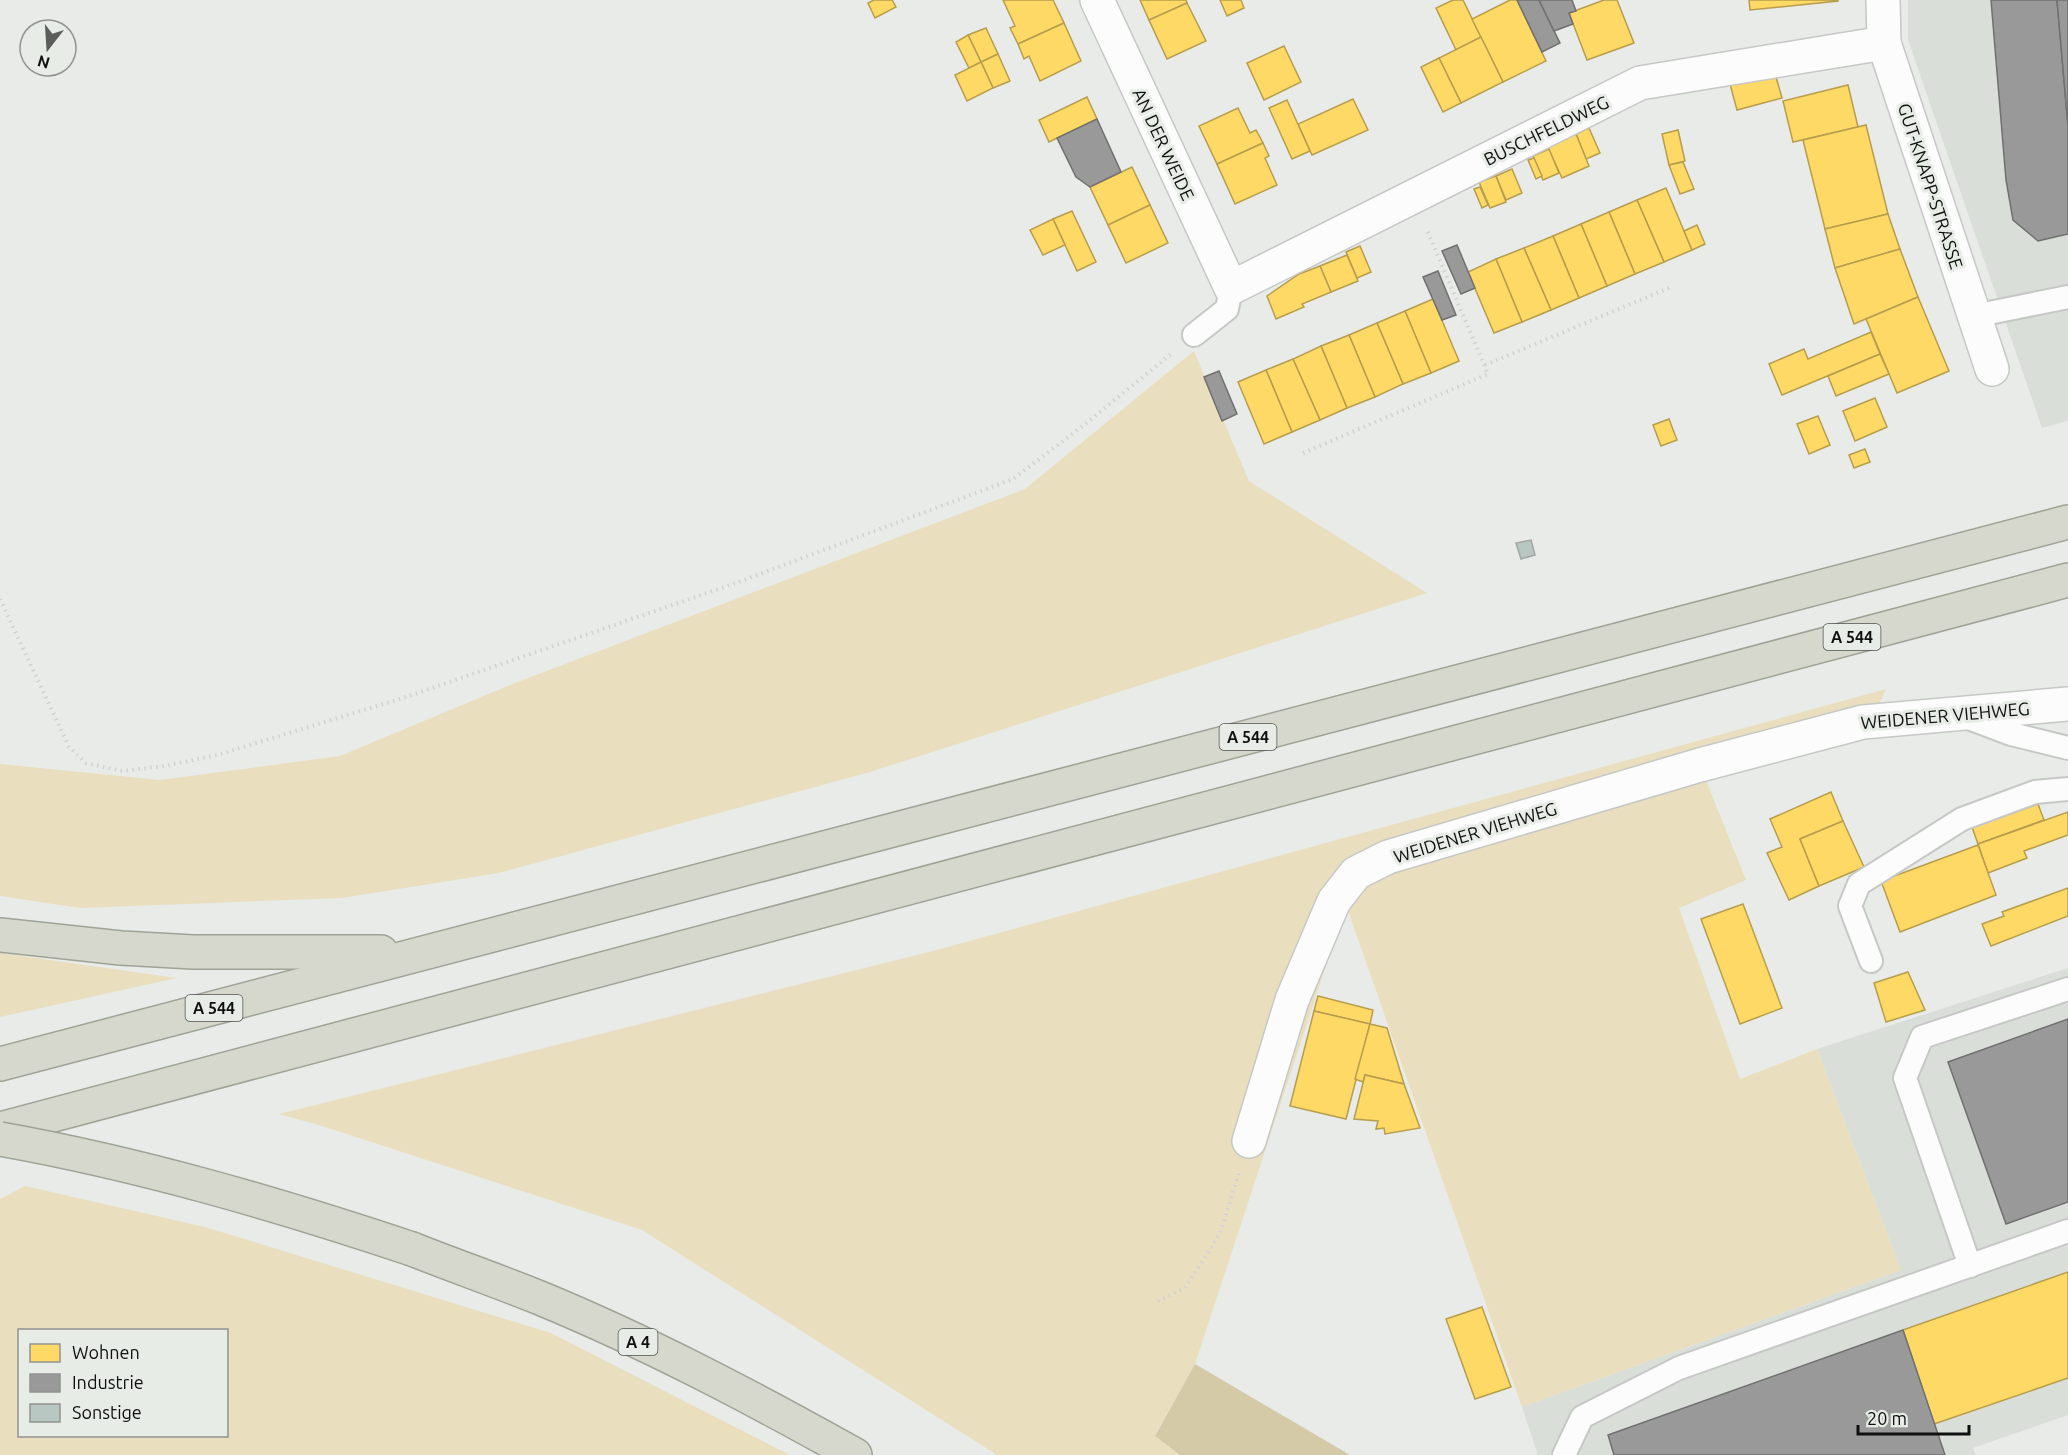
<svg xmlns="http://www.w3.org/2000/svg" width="2068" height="1455" viewBox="0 0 2068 1455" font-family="Ubuntu,sans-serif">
<rect width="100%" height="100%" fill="#e8ebe8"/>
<g fill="#d9dfd8">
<polygon points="1908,0 2068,0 2068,421 2042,428 1908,40"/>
<polygon points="2068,968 2068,1415 1973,1448 1976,1455 1538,1455 1522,1407 1901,1270 1817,1049"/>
</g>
<g fill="#e9dfbf" fill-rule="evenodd">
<polygon points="1194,351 1249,481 1427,593 870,772 499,873 342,898 80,908 0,896 0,764 160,780 340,756 515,683 1025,489"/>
<polygon points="1886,689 1867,731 1705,778 1746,880 1679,908 1740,1079 1817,1049 1901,1270 1522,1407 1346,905 1195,1364 1155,1435 1180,1455 997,1455 642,1230 319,1125 279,1114 933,951"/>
<polygon points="0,953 177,978 0,1017"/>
<path d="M25,1186L205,1227L551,1333L790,1455H0V1199ZM20,1330H226V1436H20Z"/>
</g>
<polygon fill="#d4caa8" points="1195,1364 1350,1455 1180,1455 1155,1436"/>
<g fill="#ffd966" stroke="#b79d4c" stroke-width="1.5">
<polygon points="874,0 892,0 896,7 875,18 868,3"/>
<polygon points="1003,0 1053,0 1064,23 1018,44 1010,28 1015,26"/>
<polygon points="1140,0 1186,0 1187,3 1149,20"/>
<polygon points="1220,0 1241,0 1244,8 1227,16"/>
<polygon points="1453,0 1463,0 1481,37 1456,50 1436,8"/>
<polygon points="1510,0 1517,0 1546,61 1503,82 1472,19"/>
<polygon points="1604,0 1617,0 1634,43 1587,60 1569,13"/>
<polygon points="1749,0 1838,0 1838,1 1750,10"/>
<polygon points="1187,3 1206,41 1167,59 1149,20"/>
<polygon points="1064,23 1081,61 1040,81 1029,56 1024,59 1018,44"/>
<polygon points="986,28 998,54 981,62 968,35"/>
<polygon points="968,35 981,62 969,68 956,42"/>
<polygon points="1481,37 1503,82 1461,103 1439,58"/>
<polygon points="1284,46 1301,82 1264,100 1247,63"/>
<polygon points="998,54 1010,81 993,88 981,62"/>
<polygon points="1439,58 1461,103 1443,112 1421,67"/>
<polygon points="981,62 993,88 967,101 955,75"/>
<polygon points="1776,77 1782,98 1737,110 1730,84"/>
<polygon points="1848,85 1858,127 1793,142 1783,101"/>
<polygon points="1087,97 1097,119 1049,142 1039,120"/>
<polygon points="1353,99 1368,130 1312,155 1298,124"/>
<polygon points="1287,100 1310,151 1292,159 1269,108"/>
<polygon points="1238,108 1250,133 1256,130 1263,143 1217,164 1199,126"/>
<polygon points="1866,125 1888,214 1825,229 1803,140"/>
<polygon points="1589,128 1600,153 1586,159 1576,134"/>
<polygon points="1678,130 1685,161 1669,165 1662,134"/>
<polygon points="1576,134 1589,166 1562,178 1547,146"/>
<polygon points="1263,143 1269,156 1265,158 1277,185 1235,204 1217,164"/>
<polygon points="1549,149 1559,173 1543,180 1533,156"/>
<polygon points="1534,158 1542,176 1536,179 1528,160"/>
<polygon points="1683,162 1694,189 1680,194 1669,165"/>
<polygon points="1132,167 1150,205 1108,225 1090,187"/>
<polygon points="1512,169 1522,193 1506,200 1496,176"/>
<polygon points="1496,176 1506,202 1490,208 1479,182"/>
<polygon points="1480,187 1488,205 1482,208 1474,189"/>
<polygon points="1666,188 1692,250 1664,262 1637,200"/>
<polygon points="1637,200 1664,262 1635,274 1609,212"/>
<polygon points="1150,205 1168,243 1126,263 1108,225"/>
<polygon points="1072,211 1096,262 1077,271 1053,219"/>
<polygon points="1609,212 1635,274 1607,286 1581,224"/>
<polygon points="1888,214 1900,249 1835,268 1825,229"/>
<polygon points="1053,219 1065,245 1043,255 1030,230"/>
<polygon points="1581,224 1607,286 1579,298 1553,236"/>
<polygon points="1697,225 1705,244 1692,250 1684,231"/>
<polygon points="1553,236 1579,298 1551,310 1524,248"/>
<polygon points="1360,246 1371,272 1357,278 1346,252"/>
<polygon points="1524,248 1551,310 1522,322 1496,259"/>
<polygon points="1900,249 1918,297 1854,324 1835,268"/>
<polygon points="1347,255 1358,281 1331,292 1320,266"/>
<polygon points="1496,259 1522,322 1494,333 1468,272"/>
<polygon points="1320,266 1331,292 1302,304 1304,307 1276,319 1267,296 1299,274"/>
<polygon points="1918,297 1949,371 1897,393 1866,319"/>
<polygon points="1433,299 1459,361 1431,373 1405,311"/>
<polygon points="1405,311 1431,373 1403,384 1377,323"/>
<polygon points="1377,323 1403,384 1375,397 1349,335"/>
<polygon points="1871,332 1880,354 1782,395 1769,364 1804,349 1808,359"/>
<polygon points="1349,335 1375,397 1347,408 1321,346"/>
<polygon points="1321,346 1347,408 1320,420 1293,359"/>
<polygon points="1880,354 1889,374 1836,396 1828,376"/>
<polygon points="1293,359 1320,420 1292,432 1266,370"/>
<polygon points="1266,370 1292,432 1264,444 1238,382"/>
<polygon points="1875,398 1887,427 1855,441 1843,411"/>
<polygon points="1818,416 1830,445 1809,454 1797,424"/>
<polygon points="1669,419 1677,440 1661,446 1653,425"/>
<polygon points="1865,449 1870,462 1854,468 1849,455"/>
<polygon points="1831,792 1843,821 1800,839 1819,886 1789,900 1767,853 1782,847 1770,819"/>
<polygon points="2038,804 2044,820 1978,844 1972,827"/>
<polygon points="2068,812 2068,835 2024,851 2027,858 1988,873 1978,844"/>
<polygon points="1843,821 1864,867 1819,886 1800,839"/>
<polygon points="1978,845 1996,895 1900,932 1881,881"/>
<polygon points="2068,888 2068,916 1991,946 1982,924 2004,916 2002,912"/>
<polygon points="1743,904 1782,1008 1740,1024 1701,919"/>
<polygon points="1908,972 1925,1010 1886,1022 1874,983"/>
<polygon points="1318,996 1373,1010 1370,1024 1314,1011"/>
<polygon points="1314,1011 1370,1024 1346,1119 1290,1106"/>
<polygon points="1370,1024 1387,1028 1404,1084 1365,1075 1363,1082 1355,1079"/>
<polygon points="1365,1075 1404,1084 1420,1128 1385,1134 1384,1128 1376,1129 1378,1121 1354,1119"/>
<polygon points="2068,1272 2068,1378 1934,1424 1903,1330"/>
<polygon points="1482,1307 1511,1387 1475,1399 1446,1319"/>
</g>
<g fill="#999" stroke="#707070" stroke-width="1.5">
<polygon points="1517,0 1539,0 1560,43 1542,52"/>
<polygon points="1539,0 1572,0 1576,11 1569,13 1573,24 1554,31"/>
<polygon points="1991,0 2057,0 2068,126 2068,234 2038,241 2013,220 2006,180"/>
<polygon points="2057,0 2068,0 2068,126"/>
<polygon points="1097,119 1121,172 1090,187 1076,177 1057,138"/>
<polygon points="1457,245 1475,288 1461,294 1442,251"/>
<polygon points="1438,271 1456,315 1442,320 1423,277"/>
<polygon points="1219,371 1237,414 1222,421 1204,377"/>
<polygon points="2068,1019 2068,1202 2006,1224 1948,1062"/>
<polygon points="1903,1330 1945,1455 1614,1455 1608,1435"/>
</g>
<polygon fill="#b8c7c1" stroke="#a4a6a5" stroke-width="1.5" points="1531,540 1535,555 1521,559 1516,543"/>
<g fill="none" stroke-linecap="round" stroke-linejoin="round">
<defs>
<g id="lane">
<polyline points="1974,316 2068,297"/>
<polyline points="1194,335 1227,309 1231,288"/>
<polyline points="1966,717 2011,734 2068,748"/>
<polyline points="1871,961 1850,906 1859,884 1962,819 2035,792 2068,789"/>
<polyline points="1970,1266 1905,1078 1922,1037 2068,989"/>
<polyline points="1564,1455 1582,1417 1679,1368 2068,1231"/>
</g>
<g id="street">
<polyline points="1097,0 1231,288 1640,83 1884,43"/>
<polyline points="1883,0 1884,43 1992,369"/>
<polyline points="1249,1141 1292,1000 1334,901 1356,873 1388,857 1700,765 1863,722 2068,704"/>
</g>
<g id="highway">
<polyline points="0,935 121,948 193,952 381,952"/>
<polyline points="0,1064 2068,522"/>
<polyline points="0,1129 2068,580"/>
<path d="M412,1249C455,1266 498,1281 540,1298C649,1343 753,1398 855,1455"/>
</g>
</defs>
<use href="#lane" stroke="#c6c8c6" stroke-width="26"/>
<use href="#street" stroke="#c6c8c6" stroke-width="36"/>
<use href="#highway" stroke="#9fa396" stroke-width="36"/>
<g stroke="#d2d2d2" stroke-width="4" stroke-dasharray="1.5 4.5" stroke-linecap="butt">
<polyline points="1485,365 1669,288"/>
<polyline points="1303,453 1488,374 1427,230"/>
<polyline points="0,599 69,747 86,763 122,771 165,766 217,755 400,699 736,583 1013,479 1084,425 1171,354"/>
<polyline points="1158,1301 1185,1288 1220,1234 1239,1173"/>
</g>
<use href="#lane" stroke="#fcfcfc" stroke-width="22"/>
<use href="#street" stroke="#fcfcfc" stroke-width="33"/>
<use href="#highway" stroke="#d6d8ce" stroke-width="33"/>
<defs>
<path id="highway-bridge" d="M0,1139C140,1164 277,1204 412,1249"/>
</defs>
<use href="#highway-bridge" stroke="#9fa396" stroke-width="36" stroke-linecap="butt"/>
<use href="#highway-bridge" stroke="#d6d8ce" stroke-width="33"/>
</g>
<g text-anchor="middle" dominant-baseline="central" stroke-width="6" stroke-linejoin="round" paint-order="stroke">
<g fill="#e7ece7" stroke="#505350" stroke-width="1.5">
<rect x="1823.5" y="624" width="57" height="26" rx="4.5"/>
<rect x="1219.5" y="724" width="57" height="26" rx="4.5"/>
<rect x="185.5" y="995" width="57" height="26" rx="4.5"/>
<rect x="618.5" y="1329" width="39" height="26" rx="4.5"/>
</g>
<g font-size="16" font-weight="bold" fill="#0f110f">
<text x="1852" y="637">A 544</text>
<text x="1248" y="737">A 544</text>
<text x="214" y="1008">A 544</text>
<text x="638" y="1342">A 4</text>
</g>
<g font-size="18" fill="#0f110f" stroke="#e7ece7">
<text transform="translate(1546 130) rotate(-26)">BUSCHFELDWEG</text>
<text transform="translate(1164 144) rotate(65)">AN DER WEIDE</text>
<text transform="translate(1931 186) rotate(72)">GUT-KNAPP-STRASSE</text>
<text transform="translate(1945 715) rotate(-5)">WEIDENER VIEHWEG</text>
<text transform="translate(1475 832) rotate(-17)">WEIDENER VIEHWEG</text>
</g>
</g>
<rect x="18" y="1329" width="210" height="108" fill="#e7ece7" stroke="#919491" stroke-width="1.5"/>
<rect x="30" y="1344" width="30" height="18" fill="#ffd966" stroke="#919491" stroke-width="1.5"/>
<text x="72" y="1359" font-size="18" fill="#0f110f">Wohnen</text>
<rect x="30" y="1374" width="30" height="18" fill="#999999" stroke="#919491" stroke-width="1.5"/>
<text x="72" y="1389" font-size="18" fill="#0f110f">Industrie</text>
<rect x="30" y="1404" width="30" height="18" fill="#b8c7c1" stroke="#919491" stroke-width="1.5"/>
<text x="72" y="1419" font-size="18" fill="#0f110f">Sonstige</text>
<g transform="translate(48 48) rotate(197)"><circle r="28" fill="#e7ece7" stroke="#919491" stroke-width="1.5"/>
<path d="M0-4.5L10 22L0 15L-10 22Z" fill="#5b5d5b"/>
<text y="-9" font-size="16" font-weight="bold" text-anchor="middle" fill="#0f110f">N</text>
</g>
<path d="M1858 1425v9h111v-9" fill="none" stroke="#0f110f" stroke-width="3"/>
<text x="1867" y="1425" font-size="18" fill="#0f110f" stroke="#e7ece7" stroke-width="4.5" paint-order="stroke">20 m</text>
</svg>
